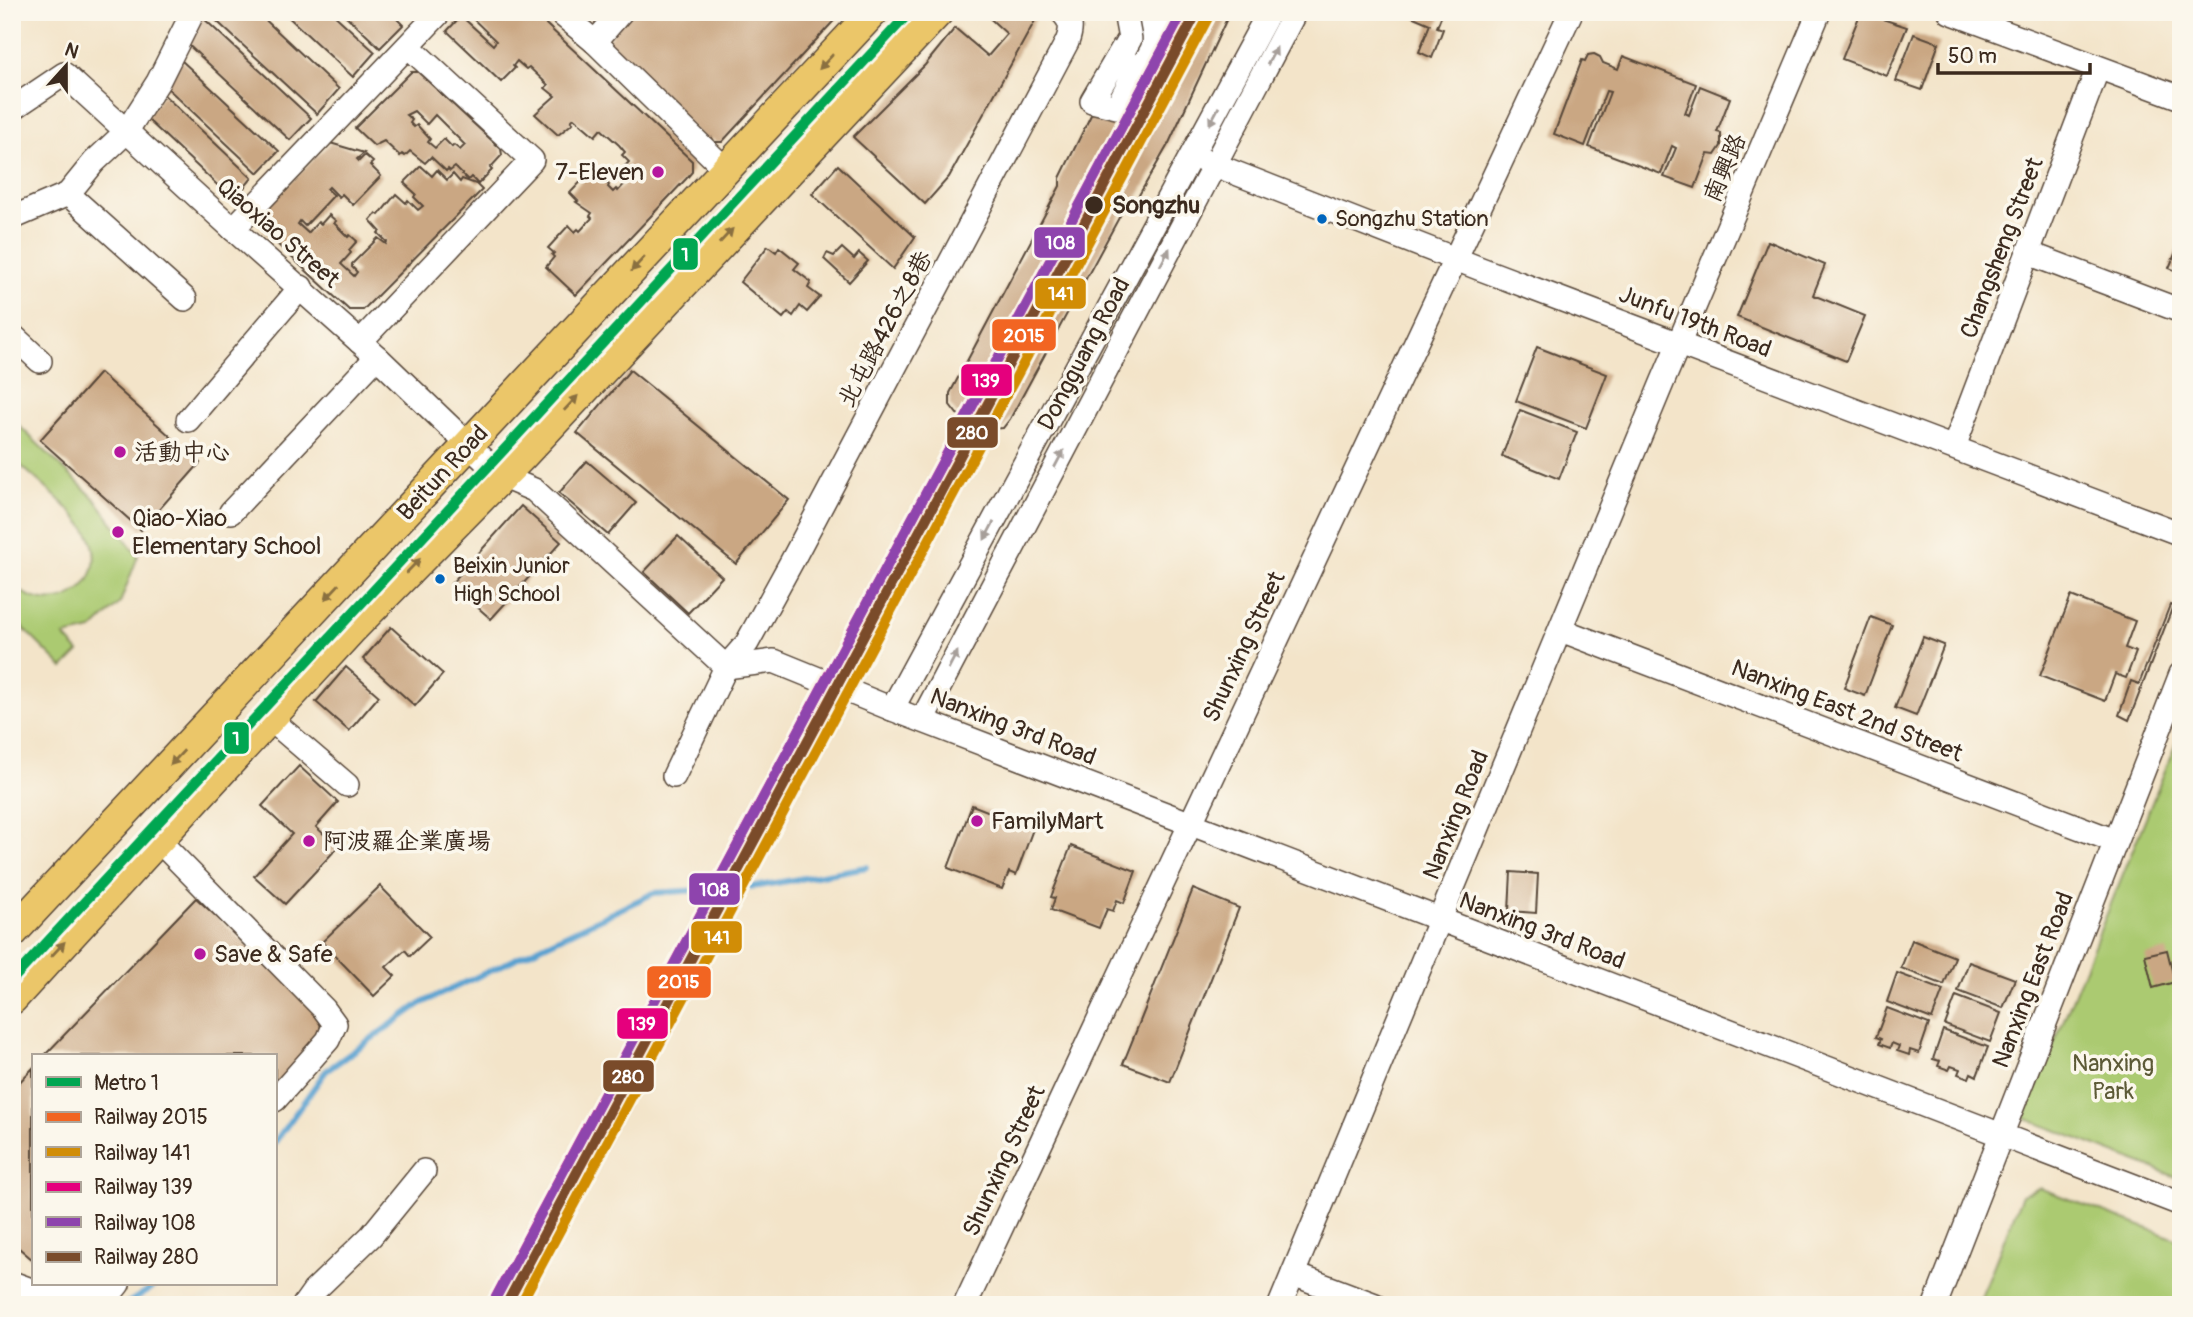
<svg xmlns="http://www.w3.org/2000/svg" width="2193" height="1317" viewBox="0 0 2193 1317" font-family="Pangolin,'LXGW WenKai TC',sans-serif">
<rect width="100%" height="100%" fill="#fbf7ec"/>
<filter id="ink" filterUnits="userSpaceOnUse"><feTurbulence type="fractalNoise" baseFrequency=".0143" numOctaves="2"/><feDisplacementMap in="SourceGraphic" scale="14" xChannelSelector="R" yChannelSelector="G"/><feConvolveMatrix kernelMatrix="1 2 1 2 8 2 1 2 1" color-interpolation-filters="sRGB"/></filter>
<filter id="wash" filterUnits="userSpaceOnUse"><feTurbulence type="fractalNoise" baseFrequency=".00686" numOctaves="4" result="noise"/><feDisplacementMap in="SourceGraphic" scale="28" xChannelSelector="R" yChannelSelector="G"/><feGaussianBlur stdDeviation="1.57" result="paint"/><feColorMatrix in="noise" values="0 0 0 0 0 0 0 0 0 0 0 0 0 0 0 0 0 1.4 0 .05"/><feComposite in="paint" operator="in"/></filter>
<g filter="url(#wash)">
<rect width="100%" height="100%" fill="#f3e4c9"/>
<g fill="#abca71" stroke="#737a48" stroke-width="2">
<path d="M12,419L95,499L138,556L120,603L92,630L64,636L79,652L63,668L12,617V584C50,622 110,589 91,539C84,518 31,475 12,458Z"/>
<polygon points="2181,731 2181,1179 2024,1118"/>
<polygon points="2039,1188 2181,1241 2181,1305 1978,1305 2022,1195"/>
</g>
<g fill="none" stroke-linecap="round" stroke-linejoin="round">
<g stroke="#59a1d0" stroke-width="6">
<polyline points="275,1142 326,1071 420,1004 654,893 759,886 867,867"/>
<polyline points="125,1305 158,1284"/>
</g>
</g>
<g id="blocks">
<g fill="#caa783" fill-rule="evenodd">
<polygon points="207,12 257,12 339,89 317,114"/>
<polygon points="283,12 331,12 375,52 353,77"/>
<polygon points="342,12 390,12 403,25 380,48"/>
<polygon points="466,12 533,12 692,161 692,172 686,179 576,295 546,267 554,257 552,255 554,253 548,248 569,225 575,232 578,229 580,231 592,218 590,216 592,213 576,202 578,201 570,193 591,171 609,185 608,187 613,192 616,189 618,191 630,178 628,175 631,173 624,167 629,162 622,155 625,152 619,145 601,129 595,136 574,118 571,121 573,123 558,135 535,114 555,96 545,88 548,85 529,67 526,69 517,61 513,66 515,68 501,82 447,31 461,16 493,45 496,41"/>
<polygon points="628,12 842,12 722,142 715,142 712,138 708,143 607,41"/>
<polygon points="983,12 1031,12 1037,17 949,177 925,204 853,137 925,65 955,28 988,56 1007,34"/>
<polygon points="1148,12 1230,12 1169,143 1131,209 1122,212 1010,419 1003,428 989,429 980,425 993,401 978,392 965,418 957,414 950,405 950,393 1060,186 1060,178 1118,60"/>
<polygon points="1402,12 1443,12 1437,27 1443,29 1432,58 1419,52 1430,24"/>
<polygon points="1861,12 1907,27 1887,76 1842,59"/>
<polygon points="201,16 311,118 290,140 181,38"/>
<polygon points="1914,34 1939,43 1922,90 1896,81"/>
<polygon points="1594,54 1600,57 1603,63 1618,69 1623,56 1696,84 1685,113 1689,115 1700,86 1730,98 1717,132 1721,133 1721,146 1715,155 1708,154 1695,188 1664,177 1676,148 1672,146 1661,174 1589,147 1610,92 1606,91 1585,146 1554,134 1582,60 1585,61 1588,55"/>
<polygon points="181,60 279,151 258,173 163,84"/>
<path d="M411,72H418L501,149L502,155L490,168L492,170L478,184L471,177L468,180L455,167L450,171L448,169L446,171L431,157L425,163L410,151L405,156L402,154L400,156L384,141L374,146L355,128ZM414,111L427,124L435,115L465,145L460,150L454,145L452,147L444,139L435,148L428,142L430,139L417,125L414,127L410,123L412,120L406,115Z"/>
<polygon points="163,94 252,178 238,195 228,195 146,118"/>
<polygon points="330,143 364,153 357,159 359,161 365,155 373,162 370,165 381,176 353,205 342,194 339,197 329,187 327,189 334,195 305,226 300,221 298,224 308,233 318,222 321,224 329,215 336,221 334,223 348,237 350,235 357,241 349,250 351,253 341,264 354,276 357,272 352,267 352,264 378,238 386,244 387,242 378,233 380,231 370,220 376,213 379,215 396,194 406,203 408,200 418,210 423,206 414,197 416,194 404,183 421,166 432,176 437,170 447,180 453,174 460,182 462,179 476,184 482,190 363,310 349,310 263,231 261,213"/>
<polygon points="838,165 915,237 893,269 812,194"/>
<polygon points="2181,240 2181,273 2169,268"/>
<polygon points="1768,241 1825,265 1813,295 1865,316 1846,361 1737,317"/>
<polygon points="768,246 776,252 779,247 799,263 794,269 811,282 808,288 820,297 807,312 800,306 793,316 788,312 783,318 740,282"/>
<polygon points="842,248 854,259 859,253 868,261 849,282 824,259 827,253 834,256"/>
<polygon points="1537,347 1607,374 1586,428 1516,401"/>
<polygon points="630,370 789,500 736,564 577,433"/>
<polygon points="100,373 200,463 141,530 40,440"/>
<polygon points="1520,410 1577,432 1559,479 1502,456"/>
<polygon points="587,461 636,503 608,535 559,493"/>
<polygon points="521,506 561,542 491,619 451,584"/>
<polygon points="678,536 722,577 688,613 644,572"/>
<polygon points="2071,596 2135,621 2125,648 2136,652 2126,678 2115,674 2105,701 2040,676"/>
<polygon points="2170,605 2173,606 2129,720 2119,715 2131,681 2139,684"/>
<polygon points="1871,617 1892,625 1865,696 1844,688"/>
<polygon points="391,627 443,674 415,706 363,659"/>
<polygon points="1923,637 1944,645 1916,716 1895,708"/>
<polygon points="346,667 379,696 349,731 316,702"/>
<polygon points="299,766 338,802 316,827 338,847 285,904 254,876 292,834 262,806"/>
<polygon points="972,805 1033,829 1016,875 1009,872 1002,889 948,868"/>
<polygon points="1071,846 1136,871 1124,903 1117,900 1113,911 1107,909 1099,928 1051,910 1055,898 1051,897"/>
<polygon points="1511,872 1538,874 1536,913 1509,911"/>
<polygon points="380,886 430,937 410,956 405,950 386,967 395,976 374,996 322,942"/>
<polygon points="1193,889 1239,908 1170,1082 1123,1064"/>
<polygon points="196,898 320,1011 321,1042 275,1090 275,1056 44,1056"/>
<polygon points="1912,940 1955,957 1944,985 1901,968"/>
<polygon points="2167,950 2175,982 2153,988 2145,955"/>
<polygon points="1969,962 2015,979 2003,1008 1958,991"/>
<polygon points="1897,973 1943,990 1932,1019 1887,1002"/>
<polygon points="1956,996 2001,1013 1990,1042 1945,1025"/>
<polygon points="1887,1008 1929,1024 1919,1053 1910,1050 1909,1055 1897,1051 1899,1046 1892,1043 1890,1048 1879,1044 1881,1039 1876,1037"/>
<polygon points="1943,1030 1988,1047 1977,1076 1971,1073 1969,1078 1958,1074 1960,1069 1951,1066 1949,1070 1938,1066 1940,1061 1933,1059"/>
<polygon points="33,1068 33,1260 12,1242 12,1090"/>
</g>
</g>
</g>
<g filter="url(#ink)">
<use href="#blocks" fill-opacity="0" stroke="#574638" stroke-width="2"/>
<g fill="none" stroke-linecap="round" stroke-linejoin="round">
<defs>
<g id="minor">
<polyline points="559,12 595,42 726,170"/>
<polyline points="1144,12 1092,101 1117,107 1165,12"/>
<polyline points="1950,12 2181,98"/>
<polyline points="595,42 621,12"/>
<polyline points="12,109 64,74 233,229 377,357 501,476 534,490 726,667 674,776"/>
<polyline points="1192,156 1481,269 2181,534"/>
<polyline points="68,194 185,299"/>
<polyline points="12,218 68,194 94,162 126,132 158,82 193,12"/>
<polyline points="233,229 440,12"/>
<polyline points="2028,253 2181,311"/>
<polyline points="12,335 40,361"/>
<polyline points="360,342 532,160 408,46"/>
<polyline points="188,420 301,287"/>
<polyline points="1954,447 2098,68"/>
<polyline points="231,512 377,357"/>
<polyline points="1561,630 2115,841"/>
<polyline points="726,667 774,661 892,709 2181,1204"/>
<path d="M726,667L747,643L792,561L1067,42C1072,29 1072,22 1062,12"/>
<polyline points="892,709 1269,12"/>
<polyline points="270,719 347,785"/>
<polyline points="922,720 1295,12"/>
<polyline points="158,840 324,1009 335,1024 328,1040 275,1100"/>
<polyline points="1293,1274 1375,1305"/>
<polyline points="12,1283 53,1298 114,1289 118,1284"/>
<polyline points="304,1305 314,1291 371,1236 424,1171"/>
<polyline points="965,1305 1571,12"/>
<polyline points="1280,1305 1662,383 1819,12"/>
<polyline points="1935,1305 2181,674"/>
</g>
<g id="major">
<polyline points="12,933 873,12"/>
<polyline points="12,999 350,631 522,456 938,12"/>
</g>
</defs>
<use href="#minor" stroke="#574638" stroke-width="26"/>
<use href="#major" stroke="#574638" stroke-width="33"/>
<use href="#minor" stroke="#fff" stroke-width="23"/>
<use href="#major" stroke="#ebc669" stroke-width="30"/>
<defs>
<polyline id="minor-bridge" points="1125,12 1130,39 1125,48"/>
</defs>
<use href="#minor-bridge" stroke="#574638" stroke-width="26" stroke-linecap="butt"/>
<use href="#minor-bridge" stroke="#fff" stroke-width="23"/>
<defs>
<polyline id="rail-1" points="506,1305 1197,12"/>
<polyline id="rail-2" points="520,1305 1208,18"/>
<polyline id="rail-3" points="495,1299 1183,12"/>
<polyline id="rail-4" points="492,1305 1183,12"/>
<polyline id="rail-5" points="506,1305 1194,18"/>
</defs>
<use href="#rail-1" stroke="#fbf7ec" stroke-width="16"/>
<use href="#rail-2" stroke="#fbf7ec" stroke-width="16"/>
<use href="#rail-3" stroke="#fbf7ec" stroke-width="16"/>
<use href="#rail-4" stroke="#fbf7ec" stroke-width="16"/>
<use href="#rail-5" stroke="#fbf7ec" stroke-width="16"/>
<use href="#rail-1" stroke="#f26522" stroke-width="10"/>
<use href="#rail-2" stroke="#d18d06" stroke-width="10"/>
<use href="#rail-3" stroke="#e5007d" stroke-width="10"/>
<use href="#rail-4" stroke="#8e44ad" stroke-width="10"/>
<use href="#rail-5" stroke="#7a4b2a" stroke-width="10"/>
<defs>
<polyline id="metro-1" points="12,980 910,12"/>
</defs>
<use href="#metro-1" stroke="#fbf7ec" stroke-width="16"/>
<use href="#metro-1" stroke="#00a651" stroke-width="10"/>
</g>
<defs><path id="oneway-solid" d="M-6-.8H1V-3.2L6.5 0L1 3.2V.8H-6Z" transform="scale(1.75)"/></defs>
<g fill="#a79f9a">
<use href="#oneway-solid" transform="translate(1272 56) rotate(-62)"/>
<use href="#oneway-solid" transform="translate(1214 116) rotate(118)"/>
<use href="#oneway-solid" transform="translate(1165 257) rotate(-62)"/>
<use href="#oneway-solid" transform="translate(1059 459) rotate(-62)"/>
<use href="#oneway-solid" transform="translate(989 531) rotate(118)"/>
<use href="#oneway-solid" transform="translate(953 660) rotate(-62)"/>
</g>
<g fill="#8a7040">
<use href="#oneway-solid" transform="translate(826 62) rotate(133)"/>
<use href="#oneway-solid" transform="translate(726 236) rotate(-47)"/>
<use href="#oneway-solid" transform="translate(638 264) rotate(133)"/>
<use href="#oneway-solid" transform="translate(571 403) rotate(-47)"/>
<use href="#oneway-solid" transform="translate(413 566) rotate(-46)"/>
<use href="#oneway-solid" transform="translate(332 592) rotate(133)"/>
<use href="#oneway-solid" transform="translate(177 758) rotate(133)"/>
<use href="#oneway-solid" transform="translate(58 949) rotate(-47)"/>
</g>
</g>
<g fill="#b5179e" stroke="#fbf7ec" stroke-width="2.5">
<circle cx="658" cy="172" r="7"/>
<circle cx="120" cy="452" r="7"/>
<circle cx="118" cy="532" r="7"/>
<circle cx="977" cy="821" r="7"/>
<circle cx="309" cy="841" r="7"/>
<circle cx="200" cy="954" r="7"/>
</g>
<circle fill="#3b2a1e" stroke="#fbf7ec" stroke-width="2.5" cx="1094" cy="205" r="10"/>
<g fill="#0065bd" stroke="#fbf7ec" stroke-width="2.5">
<circle cx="1322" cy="219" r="6"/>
<circle cx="440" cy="579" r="6"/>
</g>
<g text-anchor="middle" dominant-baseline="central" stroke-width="7" stroke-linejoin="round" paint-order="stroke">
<g font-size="22" fill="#3b2a1e" stroke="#fbf7ec" text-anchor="start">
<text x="1335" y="219">Songzhu Station</text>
<text x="453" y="566">Beixin Junior<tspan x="453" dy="28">High School</tspan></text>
</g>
<g font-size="24" fill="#3b2a1e" stroke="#fbf7ec">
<text transform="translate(1725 168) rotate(-67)">南興路</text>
<text transform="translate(278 233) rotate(41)">Qiaoxiao Street</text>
<text transform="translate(2002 248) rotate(-69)">Changsheng Street</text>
<text transform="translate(1695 322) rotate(21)">Junfu 19th Road</text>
<text transform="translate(885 329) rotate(-62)">北屯路426之8巷</text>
<text transform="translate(1084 354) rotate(-62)">Dongguang Road</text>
<text transform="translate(443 473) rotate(-47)">Beitun Road</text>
<text transform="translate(1244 647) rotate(-65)">Shunxing Street</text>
<text transform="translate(1847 711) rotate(21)">Nanxing East 2nd Street</text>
<text transform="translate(1013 727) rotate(21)">Nanxing 3rd Road</text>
<text transform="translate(1456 815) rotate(-68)">Nanxing Road</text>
<text transform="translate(1542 931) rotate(21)">Nanxing 3rd Road</text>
<text transform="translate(2033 980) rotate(-69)">Nanxing East Road</text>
<text transform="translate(1004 1161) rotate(-65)">Shunxing Street</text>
</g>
<g font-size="24" fill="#3b2a1e" stroke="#fbf7ec" text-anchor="start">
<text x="644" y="172" text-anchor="end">7-Eleven</text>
<text x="134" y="452">活動中心</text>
<text x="132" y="518">Qiao-Xiao<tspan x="132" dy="28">Elementary School</tspan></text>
<text x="991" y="821">FamilyMart</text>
<text x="323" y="841">阿波羅企業廣場</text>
<text x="214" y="954">Save &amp; Safe</text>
</g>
<g font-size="24" font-weight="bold" fill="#3b2a1e" stroke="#fbf7ec" text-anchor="start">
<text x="1112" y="205">Songzhu</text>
</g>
<g font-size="24" fill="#5d5a37" stroke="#fbf7ec">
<text x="2113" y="1063">Nanxing<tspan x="2113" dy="28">Park</tspan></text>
</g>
</g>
<g stroke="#fbf7ec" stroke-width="2.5">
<rect x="1033" y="226" width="53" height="33" rx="7" fill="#8e44ad"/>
<rect x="672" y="237" width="27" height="34" rx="7" fill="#00a651"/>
<rect x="1034" y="277" width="53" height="33" rx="7" fill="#d18d06"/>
<rect x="991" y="318" width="66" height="34" rx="7" fill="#f26522"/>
<rect x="960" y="363" width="53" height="34" rx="7" fill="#e5007d"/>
<rect x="946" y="416" width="53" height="33" rx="7" fill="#7a4b2a"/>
<rect x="223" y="721" width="27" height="34" rx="7" fill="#00a651"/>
<rect x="688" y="872" width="53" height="34" rx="7" fill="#8e44ad"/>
<rect x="690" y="920" width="53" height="34" rx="7" fill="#d18d06"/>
<rect x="646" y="965" width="66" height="34" rx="7" fill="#f26522"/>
<rect x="616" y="1007" width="53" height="33" rx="7" fill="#e5007d"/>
<rect x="602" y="1059" width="53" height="34" rx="7" fill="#7a4b2a"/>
</g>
<g font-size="19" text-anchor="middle" font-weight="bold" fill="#fff">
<text x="1060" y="249">108</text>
<text x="685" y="261">1</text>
<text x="1061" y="300">141</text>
<text x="1024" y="342">2015</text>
<text x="986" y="387">139</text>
<text x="972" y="439">280</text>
<text x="236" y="745">1</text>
<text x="714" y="896">108</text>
<text x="717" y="944">141</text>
<text x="679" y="988">2015</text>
<text x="642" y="1030">139</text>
<text x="628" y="1083">280</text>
</g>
<rect width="2193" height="1317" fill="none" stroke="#fbf7ec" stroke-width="42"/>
<rect x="32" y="1054" width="245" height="231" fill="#fbf7ec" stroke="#aea59a" stroke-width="2"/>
<rect x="46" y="1077" width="35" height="10" fill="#00a651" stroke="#aea59a" stroke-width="2"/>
<text x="94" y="1090" font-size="21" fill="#3b2a1e">Metro 1</text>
<rect x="46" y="1112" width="35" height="10" fill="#f26522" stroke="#aea59a" stroke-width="2"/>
<text x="94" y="1124" font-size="21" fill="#3b2a1e">Railway 2015</text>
<rect x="46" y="1147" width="35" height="10" fill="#d18d06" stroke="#aea59a" stroke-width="2"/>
<text x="94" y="1160" font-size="21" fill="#3b2a1e">Railway 141</text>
<rect x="46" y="1182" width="35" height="10" fill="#e5007d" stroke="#aea59a" stroke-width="2"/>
<text x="94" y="1194" font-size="21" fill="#3b2a1e">Railway 139</text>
<rect x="46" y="1217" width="35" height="10" fill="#8e44ad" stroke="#aea59a" stroke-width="2"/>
<text x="94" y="1230" font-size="21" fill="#3b2a1e">Railway 108</text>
<rect x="46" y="1252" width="35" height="10" fill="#7a4b2a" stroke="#aea59a" stroke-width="2"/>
<text x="94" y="1264" font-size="21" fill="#3b2a1e">Railway 280</text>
<g transform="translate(66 66) rotate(21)" stroke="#fbf7ec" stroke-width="5" paint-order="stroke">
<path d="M0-5L12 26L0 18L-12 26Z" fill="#3b2a1e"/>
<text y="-10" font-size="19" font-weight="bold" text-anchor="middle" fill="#3b2a1e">N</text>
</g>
<path d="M1938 63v10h152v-10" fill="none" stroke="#3b2a1e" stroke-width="3.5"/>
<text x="1948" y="63" font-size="21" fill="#3b2a1e" stroke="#fbf7ec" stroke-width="5" paint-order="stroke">50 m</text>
</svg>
